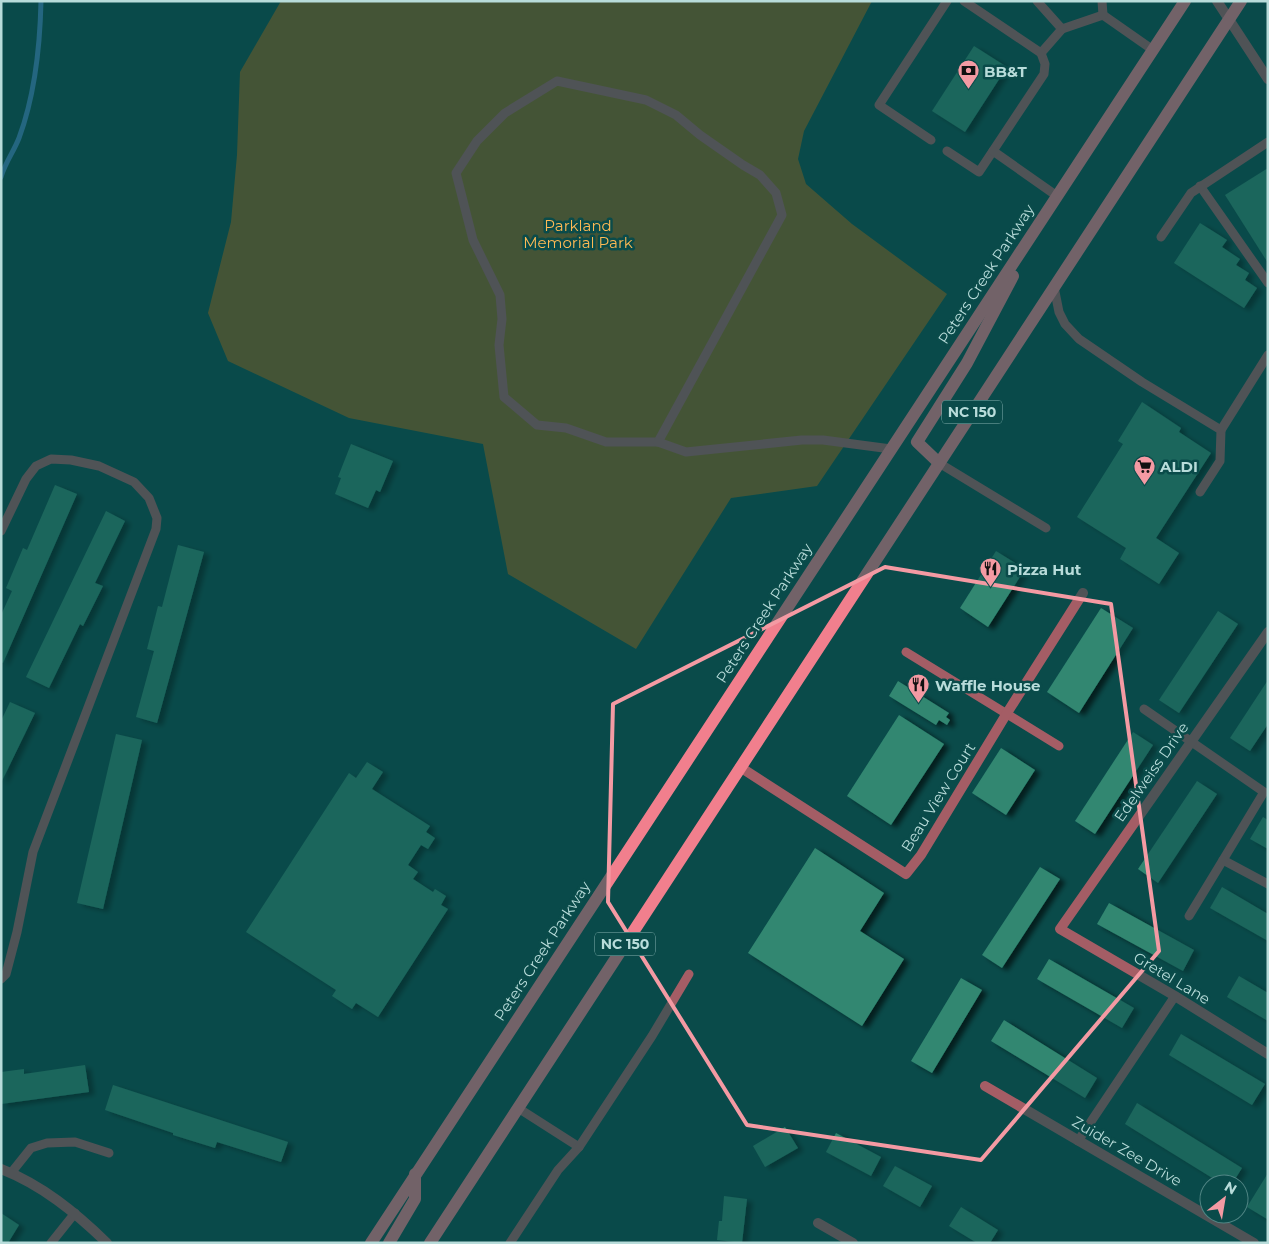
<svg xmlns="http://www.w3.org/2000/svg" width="1269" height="1244" viewBox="0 0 1269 1244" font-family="Montserrat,sans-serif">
<defs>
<filter id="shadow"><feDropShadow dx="5.5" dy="3" stdDeviation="2.5" flood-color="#0009"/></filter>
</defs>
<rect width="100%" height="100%" fill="#0a4b4a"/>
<polygon fill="#8c611e" points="281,1 872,1 804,131 798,159 806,184 852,224 947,294 817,486 731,498 636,649 508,574 483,444 349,418 228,361 208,313 231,222 237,155 240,72"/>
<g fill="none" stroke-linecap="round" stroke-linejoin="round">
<path stroke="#4588c0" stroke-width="5" d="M1,177C5,163 14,151 19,138C35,95 40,47 41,1"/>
</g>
<g fill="#328771" filter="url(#shadow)">
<polygon points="974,46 1007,67 965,132 932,111"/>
<polygon points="1268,168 1268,263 1225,195"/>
<polygon points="1200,223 1227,240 1222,247 1240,259 1236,265 1249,273 1245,280 1257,288 1244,308 1174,263"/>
<polygon points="1142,402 1181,428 1179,432 1211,453 1156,538 1179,553 1159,584 1120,559 1126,548 1077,517 1123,444 1118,441"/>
<polygon points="351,444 393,461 380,492 376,490 368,508 335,494 341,478 338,477"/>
<polygon points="55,485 77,494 3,663 1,662 1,615 12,591 6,588 23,548 27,550"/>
<polygon points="106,511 125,521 95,583 103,586 83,626 80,624 49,688 26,677"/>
<polygon points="178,545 204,552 157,723 136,717 154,651 147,649 158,606 162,607"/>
<polygon points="996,551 1025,569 988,627 960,608"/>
<polygon points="1101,608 1133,628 1079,713 1047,692"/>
<polygon points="1218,611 1238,624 1179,713 1159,700"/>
<polygon points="1268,680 1268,724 1250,751 1230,738"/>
<polygon points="898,681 949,713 946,717 950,720 947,725 939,720 936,725 889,696"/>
<polygon points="10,702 35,713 1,783 1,721"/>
<polygon points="899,715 944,744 891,825 847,796"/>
<polygon points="1133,732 1153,745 1095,834 1075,821"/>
<polygon points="116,734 142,740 103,909 77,903"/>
<polygon points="1001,748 1035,770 1006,815 972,793"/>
<polygon points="367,762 383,772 372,789 430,826 426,832 435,838 428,849 421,845 408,865 418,872 413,879 433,892 435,889 446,896 441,905 448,909 378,1017 356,1003 352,1009 332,996 336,990 246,932 349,773 356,778"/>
<polygon points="1197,781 1217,794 1158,883 1138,869"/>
<polygon points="1263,817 1268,820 1268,849 1250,839"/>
<polygon points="815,848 884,893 860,931 904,959 862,1026 748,953"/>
<polygon points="1040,867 1060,879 1002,968 982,955"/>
<polygon points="1222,887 1268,914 1268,941 1210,908"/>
<polygon points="1109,903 1194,950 1183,971 1097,924"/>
<polygon points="1049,959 1134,1008 1122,1028 1037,979"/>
<polygon points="1239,976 1268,993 1268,1021 1227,997"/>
<polygon points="961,978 982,990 932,1073 911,1061"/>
<polygon points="1004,1020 1097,1078 1085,1098 991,1041"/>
<polygon points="1181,1034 1265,1084 1252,1105 1169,1055"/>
<polygon points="85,1065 89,1092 1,1104 1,1072 24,1069 24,1074"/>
<polygon points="113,1085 288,1142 281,1162 217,1142 215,1148 173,1135 173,1133 105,1110"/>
<polygon points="1137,1103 1242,1168 1232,1184 1222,1184 1125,1124"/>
<polygon points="785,1127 798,1148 765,1167 753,1146"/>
<polygon points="836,1133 881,1157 871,1176 826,1152"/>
<polygon points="895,1166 932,1186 920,1207 883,1186"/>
<polygon points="1268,1173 1268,1218 1267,1219 1247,1207"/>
<polygon points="724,1196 747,1199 742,1243 717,1240 719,1221 722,1221"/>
<polygon points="961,1207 998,1230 990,1243 977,1243 949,1226"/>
<polygon points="1,1213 19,1225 8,1243 1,1243"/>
</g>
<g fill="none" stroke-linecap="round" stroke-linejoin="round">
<g stroke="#a45d65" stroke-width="9">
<polyline points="1037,1 1062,29 1103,15 1153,50"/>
<polyline points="1102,1 1103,15"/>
<polyline points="1041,53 1062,29"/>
<polygon points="557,81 646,100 676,115 700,135 743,165 760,175 776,193 782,215 658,442 606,442 566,428 537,425 504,397 499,345 502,319 500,295 473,240 456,173 477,141 505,113"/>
<polyline points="931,140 879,105 947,1"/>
<polyline points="947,151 979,172 1044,74 1045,64 1041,53 964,1"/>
<polyline points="993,151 1057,196"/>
<polyline points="1200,186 1268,283"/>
<polyline points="1161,237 1191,193 1268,142"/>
<polyline points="1054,287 1059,312 1065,324 1079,339 1142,382 1221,430 1220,461 1200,492"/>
<polyline points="1221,430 1268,355"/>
<polyline points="658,442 686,452 802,440 823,440 891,449"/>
<polyline points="939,463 1046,528"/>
<polyline points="1,531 26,479 36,466 51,459 71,460 99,466 134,482 149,498 157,518 156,529 33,852 17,932 6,974 1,979"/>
<polyline points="906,652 1059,746"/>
<polyline points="1144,709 1264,792 1223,860 1268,884"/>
<polyline points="1189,916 1223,860"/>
<polyline points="518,1108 579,1147"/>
<polyline points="1078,1141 1175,996"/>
<polyline points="11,1173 31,1148 47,1143 75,1142 109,1153"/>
<polyline points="51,1243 75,1213"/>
<polyline points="510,1243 558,1170 579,1147 652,1036 689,974"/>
</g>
<g stroke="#a45d65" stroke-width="10">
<polyline points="1268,632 1060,929 1175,996 1268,1054"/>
<polyline points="740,767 906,874 921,855 1007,713 1083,593"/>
<polyline points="985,1086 1254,1243"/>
<path d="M1,1169C42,1185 75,1212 107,1243"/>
<polyline points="818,1223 853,1243"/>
</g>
<polyline stroke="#a45d65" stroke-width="10" points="1217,1 1268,79"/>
<g stroke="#f17f8d" stroke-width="12">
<polyline points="939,463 917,442 967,363 1013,276"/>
<polyline points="371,1243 1185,1"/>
<polyline points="389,1243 415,1199 415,1174"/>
<polyline points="430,1243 1241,1"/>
</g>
</g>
<path d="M0 0H1269V1244H0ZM885,567L1111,604L1159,951L981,1160L747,1125L608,902L613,704Z" fill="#0a4b4a" fill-opacity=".55" fill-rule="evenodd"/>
<path fill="none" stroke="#f49aa3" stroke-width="4" stroke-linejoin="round" d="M885,567L1111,604L1159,951L981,1160L747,1125L608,902L613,704Z"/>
<defs>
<symbol id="bank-pin" viewBox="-11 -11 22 30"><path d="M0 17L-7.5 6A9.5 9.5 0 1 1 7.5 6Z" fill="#f49aa3" stroke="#0a4b4a"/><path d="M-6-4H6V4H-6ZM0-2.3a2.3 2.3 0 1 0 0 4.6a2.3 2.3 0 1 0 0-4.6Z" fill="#111"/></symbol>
<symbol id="supermarket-pin" viewBox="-11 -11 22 30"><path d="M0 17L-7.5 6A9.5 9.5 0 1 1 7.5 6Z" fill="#f49aa3" stroke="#0a4b4a"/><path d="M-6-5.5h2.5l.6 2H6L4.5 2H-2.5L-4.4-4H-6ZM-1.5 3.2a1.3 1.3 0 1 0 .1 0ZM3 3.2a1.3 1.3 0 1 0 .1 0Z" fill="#111"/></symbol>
<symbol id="restaurant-pin" viewBox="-11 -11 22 30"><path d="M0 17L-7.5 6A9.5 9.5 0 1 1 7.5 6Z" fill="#f49aa3" stroke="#0a4b4a"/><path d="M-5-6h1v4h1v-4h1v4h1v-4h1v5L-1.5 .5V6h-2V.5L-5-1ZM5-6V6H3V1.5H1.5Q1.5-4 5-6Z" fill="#111"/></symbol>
</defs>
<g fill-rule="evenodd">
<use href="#bank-pin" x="956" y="58" width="25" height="34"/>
<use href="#supermarket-pin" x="1132" y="454" width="25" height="34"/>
<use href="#restaurant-pin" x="978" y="556" width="25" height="34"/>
<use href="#restaurant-pin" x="906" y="672" width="25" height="34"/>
</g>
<g text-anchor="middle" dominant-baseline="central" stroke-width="5" stroke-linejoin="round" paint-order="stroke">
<g fill="#0a4b4a" stroke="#84b0af" stroke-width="1">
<rect x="942" y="400.5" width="60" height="23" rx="4"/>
<rect x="595" y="932.5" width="60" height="23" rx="4"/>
</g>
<g font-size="14" font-weight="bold" fill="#b8dcda">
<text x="972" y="412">NC 150</text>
<text x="625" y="944">NC 150</text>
</g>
<g font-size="15" font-weight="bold" fill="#b8dcda" stroke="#0a4b4a" text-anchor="start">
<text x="984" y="71">BB&amp;T</text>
<text x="1160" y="466">ALDI</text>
<text x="1007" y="569">Pizza Hut</text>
<text x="935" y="685">Waffle House</text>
</g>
<g font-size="15" fill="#ffb954" stroke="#0a4b4a">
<text x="578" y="225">Parkland<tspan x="578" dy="17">Memorial Park</tspan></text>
</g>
<g font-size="15" fill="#b8dcda" stroke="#0a4b4a">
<text transform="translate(986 274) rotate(-57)">Peters Creek Parkway</text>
<text transform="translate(764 613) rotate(-57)">Peters Creek Parkway</text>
<text transform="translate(1151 772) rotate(-55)">Edelweiss Drive</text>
<text transform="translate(938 797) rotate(-58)">Beau View Court</text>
<text transform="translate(542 951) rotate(-57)">Peters Creek Parkway</text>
<text transform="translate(1172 978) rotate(31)">Gretel Lane</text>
<text transform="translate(1127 1151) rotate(30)">Zuider Zee Drive</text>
</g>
</g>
<rect width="1269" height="1244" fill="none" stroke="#b8dcda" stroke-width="5"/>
<g transform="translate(1224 1199) rotate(31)"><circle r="24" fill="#0a4b4a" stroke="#508584"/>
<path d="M0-4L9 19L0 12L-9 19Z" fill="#f49aa3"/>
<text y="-8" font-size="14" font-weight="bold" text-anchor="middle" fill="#b8dcda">N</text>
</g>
</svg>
